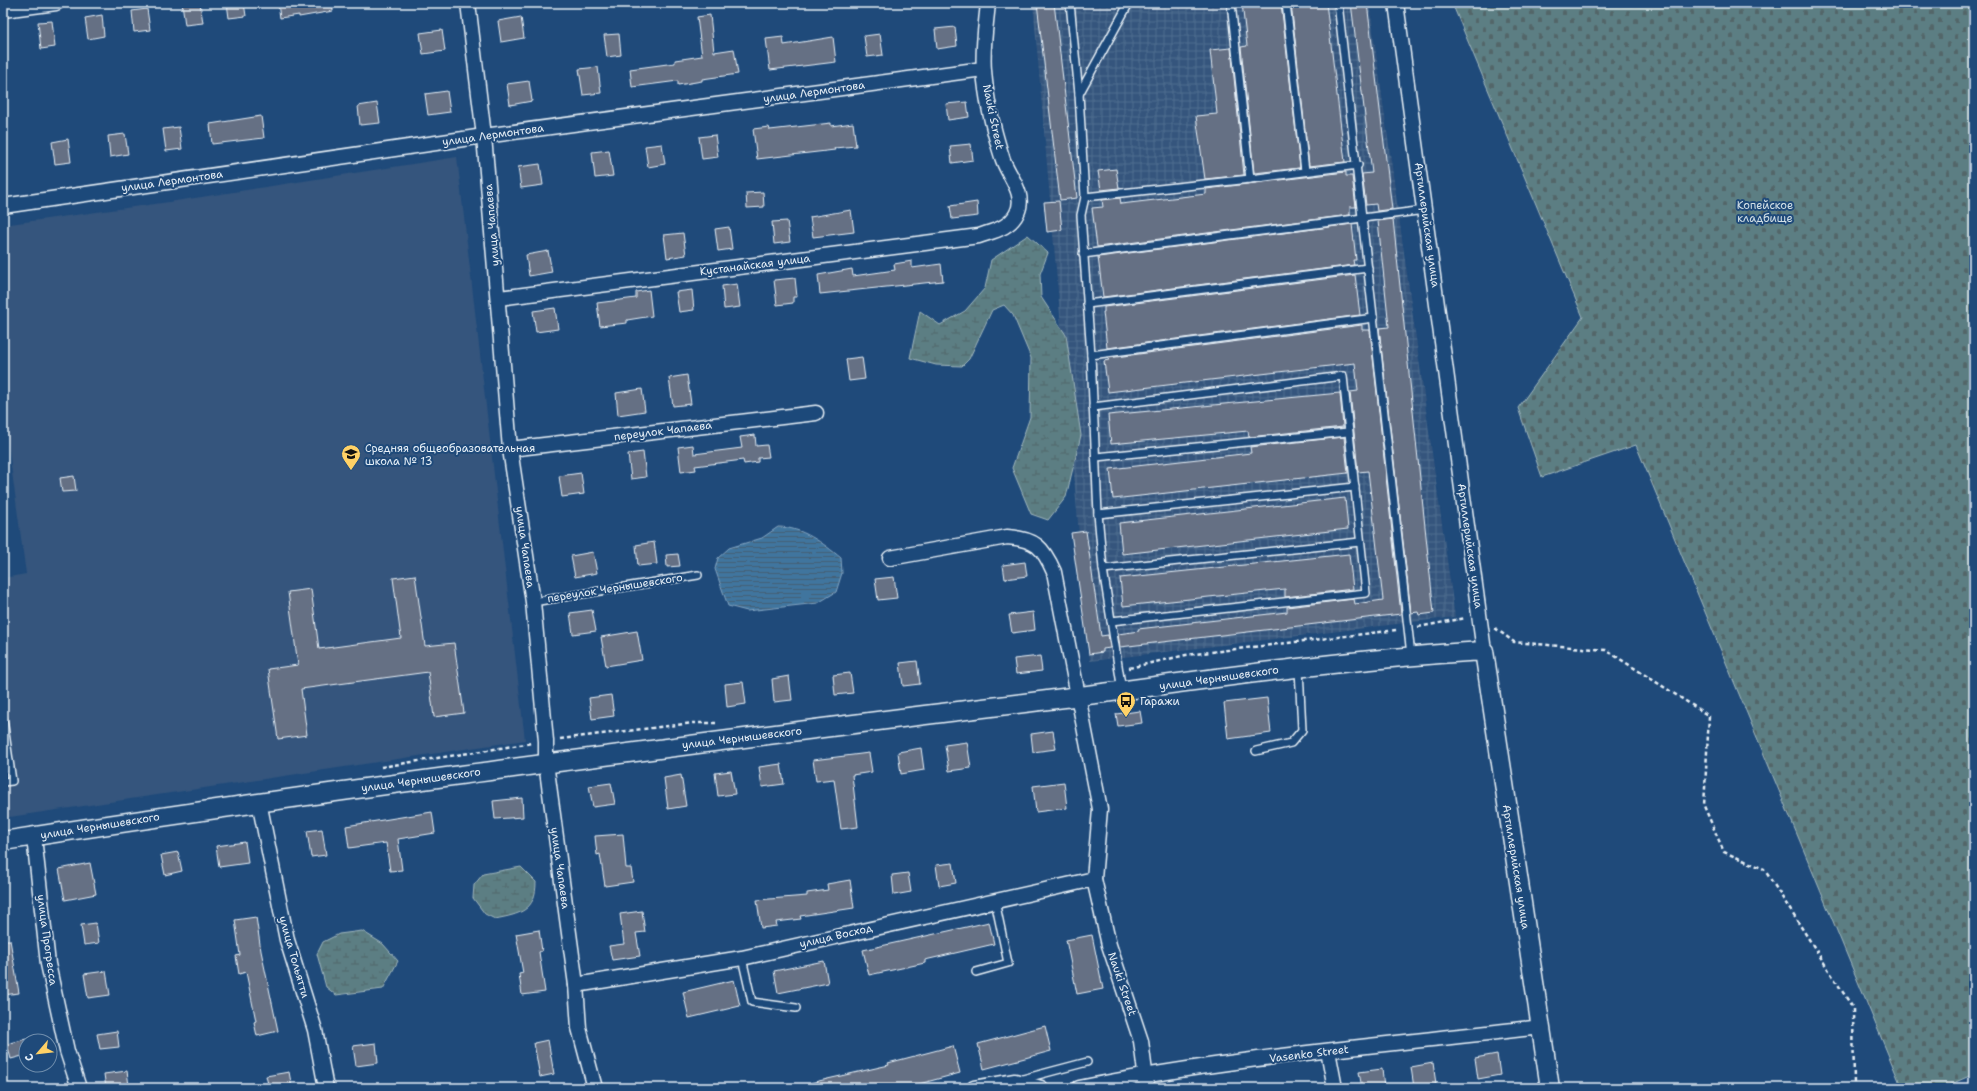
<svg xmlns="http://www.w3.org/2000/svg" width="1977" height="1091" viewBox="0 0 1977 1091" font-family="'Shantell Sans',sans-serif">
<defs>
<pattern id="industrial-grid" width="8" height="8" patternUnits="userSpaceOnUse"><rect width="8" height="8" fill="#34557d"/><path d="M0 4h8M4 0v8" fill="none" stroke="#516e90"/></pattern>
<pattern id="wetland-marsh" width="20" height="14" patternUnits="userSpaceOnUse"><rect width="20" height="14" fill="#5c7e83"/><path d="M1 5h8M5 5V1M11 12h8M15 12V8" fill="none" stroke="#526669"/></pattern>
<pattern id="cemetery-stones" width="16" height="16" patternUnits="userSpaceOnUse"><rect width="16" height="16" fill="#5c7e83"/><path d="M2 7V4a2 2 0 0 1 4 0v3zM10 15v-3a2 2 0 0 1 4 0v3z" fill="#526669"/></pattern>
<pattern id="water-rules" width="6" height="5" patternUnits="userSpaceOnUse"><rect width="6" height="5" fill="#41749e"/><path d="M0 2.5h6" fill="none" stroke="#445e74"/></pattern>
</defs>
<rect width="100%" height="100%" fill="#1f4a7a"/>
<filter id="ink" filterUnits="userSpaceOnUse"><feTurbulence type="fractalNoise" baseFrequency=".025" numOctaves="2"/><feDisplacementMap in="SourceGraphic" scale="8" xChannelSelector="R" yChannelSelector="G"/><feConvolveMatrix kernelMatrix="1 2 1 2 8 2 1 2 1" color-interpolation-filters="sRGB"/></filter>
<g filter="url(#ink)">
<polygon fill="#34557d" points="457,157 525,740 3,818 3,578 26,574 3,407 3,225 169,202"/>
<polygon fill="url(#industrial-grid)" points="1033,3 1369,3 1455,617 1090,661"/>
<g fill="url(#wetland-marsh)" stroke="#a2b8be">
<polygon points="1028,235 1048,253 1040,274 1041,297 1066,335 1081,435 1066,497 1048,520 1031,514 1012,468 1030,417 1031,358 1013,315 1004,305 992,310 969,359 962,366 936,365 910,358 920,311 940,325 965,311 985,288 991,260"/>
<path d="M521,867L536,882C536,911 520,914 495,919L485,914L473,898L474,885L483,874Z"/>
<polygon points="362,931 383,944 398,961 383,989 336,995 326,987 317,954 323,942 339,934"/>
</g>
<polygon fill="url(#cemetery-stones)" stroke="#a2b8be" points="1452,3 1974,3 1974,1074 1942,1088 1902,1088 1636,445 1542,477 1518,408 1583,317"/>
<path fill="url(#water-rules)" stroke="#84a6c2" d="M778,527C802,527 823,543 841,558L842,573L836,592L818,603L747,611L728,606L715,569L718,558L729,548L762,538Z"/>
<g fill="#656f84" stroke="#e8f1f8">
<polygon points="182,3 200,3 203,23 185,25"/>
<polygon points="227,3 244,3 246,16 229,18"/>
<polygon points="278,3 333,3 333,11 299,17 299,15 280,18"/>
<polygon points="1037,3 1054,3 1077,198 1060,200"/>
<polygon points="1242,3 1281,3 1300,168 1254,173 1241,47 1247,46"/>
<polygon points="1291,3 1326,3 1345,162 1309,166"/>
<polygon points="1351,3 1367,3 1392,209 1377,211 1376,204 1366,205 1362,174 1372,173"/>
<polygon points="147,9 150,30 134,32 132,11"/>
<polygon points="102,15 104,36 88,39 85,18"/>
<polygon points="710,15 714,52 734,49 738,74 702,79 702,81 678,85 678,81 632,87 630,69 675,63 675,60 702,56 697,17"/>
<polygon points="521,17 524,38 501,42 498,21"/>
<polygon points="52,21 55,47 41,49 38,22"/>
<polygon points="955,27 957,46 937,49 935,29"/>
<polygon points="442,30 445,51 423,54 420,33"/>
<polygon points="619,34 621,55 607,57 604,35"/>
<polygon points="880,34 883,55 867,57 864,36"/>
<polygon points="783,37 784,45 833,37 836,62 770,70 766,39"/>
<polygon points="1231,48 1244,175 1205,179 1196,116 1217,114 1210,50"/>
<polygon points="598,67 601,93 583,95 579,69"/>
<polygon points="529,81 532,101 510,105 507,84"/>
<polygon points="447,91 450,112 428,115 425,94"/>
<polygon points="967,102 969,117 948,120 946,104"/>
<polygon points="377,103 380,123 360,125 358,106"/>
<polygon points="261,116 264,138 212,144 210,124"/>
<polygon points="831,123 831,126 853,123 856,146 834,148 835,150 757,159 753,129 769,127 770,130"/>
<polygon points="179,127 182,149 166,151 163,129"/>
<polygon points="125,134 128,154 110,157 108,136"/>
<polygon points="715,135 718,157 702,159 699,137"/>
<polygon points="68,139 71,162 55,164 52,142"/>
<polygon points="662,144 665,164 648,167 645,146"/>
<polygon points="971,144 973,160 952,163 950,146"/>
<polygon points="609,150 613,176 595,178 592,152"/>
<polygon points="540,164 543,185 521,188 518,167"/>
<polygon points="1116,169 1119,188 1101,190 1098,171"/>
<polygon points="1346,172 1346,176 1352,176 1356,207 1350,207 1350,215 1097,247 1092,208 1103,207 1102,200 1120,198 1121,204 1206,194 1206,189"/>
<polygon points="763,192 764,207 747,208 746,193"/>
<polygon points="1059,201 1062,230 1047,232 1044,202"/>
<polygon points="977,202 978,216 952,219 950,206"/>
<polygon points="851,210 854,232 813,237 810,217"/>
<polygon points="1393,219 1434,613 1419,615 1418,612 1411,613 1379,328 1389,327 1378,221"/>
<polygon points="787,221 790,242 774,244 772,222"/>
<polygon points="1352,224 1356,260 1353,260 1354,265 1103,297 1098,257"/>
<polygon points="729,227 732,249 718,251 715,229"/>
<polygon points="683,233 686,255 667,258 664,235"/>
<polygon points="548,251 552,272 529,276 526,255"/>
<polygon points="912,261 912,268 941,264 943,281 820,294 818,275 852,269 853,276 895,270 894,264"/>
<polygon points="1355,275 1360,315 1107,348 1103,312 1104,312 1104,307"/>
<polygon points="795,278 797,297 793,297 793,303 777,305 774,280"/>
<polygon points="737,284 740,307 724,309 722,286"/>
<polygon points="649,290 652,316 627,320 627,323 600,326 597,303 636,298 636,292"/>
<polygon points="692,290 694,310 679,312 676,292"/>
<polygon points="555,308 558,329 536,332 533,311"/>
<polygon points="1362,325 1362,330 1370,330 1401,614 1120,647 1118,634 1139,631 1138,629 1287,612 1287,607 1354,599 1355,604 1383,600 1368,471 1358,472 1350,392 1358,391 1355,363 1108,392 1104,361 1109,360 1108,358"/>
<polygon points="862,357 865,379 849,381 846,359"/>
<polygon points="687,375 691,404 673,406 669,378"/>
<polygon points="642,389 645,411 618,415 616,393"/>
<polygon points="1340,393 1343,427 1249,437 1248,431 1111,444 1108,415"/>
<polygon points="755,435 756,446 767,445 769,457 758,458 758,462 744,464 743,460 695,466 696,470 681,472 678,447 693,445 694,454 742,448 740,437"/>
<polygon points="1344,437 1348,473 1113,499 1110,469 1251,453 1250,447"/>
<polygon points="643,452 646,477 631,479 628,454"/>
<polygon points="581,473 584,494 562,497 559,476"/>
<polygon points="74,476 76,491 62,492 60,478"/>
<polygon points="1345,498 1348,529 1122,554 1119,523"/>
<polygon points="1086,531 1101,636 1108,635 1110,648 1103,649 1103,652 1089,654 1071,533"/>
<polygon points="654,542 657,564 638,566 636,545"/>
<polygon points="593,552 597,573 575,577 571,556"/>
<polygon points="678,554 680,566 667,567 666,555"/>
<polygon points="1349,554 1353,589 1285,597 1285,589 1123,606 1120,578"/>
<polygon points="1025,562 1027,576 1005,579 1003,565"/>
<polygon points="415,575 425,646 454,643 464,713 434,717 428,672 301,689 307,735 278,739 268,669 298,665 288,592 311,589 319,649 401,638 393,578"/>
<polygon points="894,577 897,598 878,600 875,579"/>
<polygon points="592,610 596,631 573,634 570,613"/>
<polygon points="1033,612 1035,630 1012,633 1009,615"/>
<polygon points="637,631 642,660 606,666 601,637"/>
<polygon points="1040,656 1042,671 1016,674 1014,659"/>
<polygon points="917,661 920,684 903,686 900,663"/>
<polygon points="850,673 853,693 835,695 833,675"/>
<polygon points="789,676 792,700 774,702 772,679"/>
<polygon points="743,682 746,704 727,707 725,684"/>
<polygon points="611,695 614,716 592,719 589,698"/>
<polygon points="1267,698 1271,733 1228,739 1224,703"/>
<polygon points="1140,711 1142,723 1118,726 1116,714"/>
<polygon points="1053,731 1056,749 1033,752 1031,734"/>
<polygon points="967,742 971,768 949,771 945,745"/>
<polygon points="921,748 924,770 901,774 898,752"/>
<polygon points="869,753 872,772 852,775 858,827 841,829 834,779 816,781 813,760"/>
<polygon points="781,764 784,784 762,787 759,767"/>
<polygon points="731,771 735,794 718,796 715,773"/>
<polygon points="681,775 686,806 668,809 664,778"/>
<polygon points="1064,782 1067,808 1036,812 1033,786"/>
<polygon points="611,783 615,804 593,807 589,786"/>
<polygon points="522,798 523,817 495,819 493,801"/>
<polygon points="432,812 435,833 398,839 402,870 390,871 386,843 349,848 346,826"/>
<polygon points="322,829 326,855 311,857 307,831"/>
<polygon points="623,834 626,868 631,868 633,882 605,886 600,854 597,855 595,836"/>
<polygon points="245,842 248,863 219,867 216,846"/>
<polygon points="178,852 182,871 165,875 161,855"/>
<polygon points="90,863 96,894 65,900 59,869"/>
<polygon points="953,863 956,883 939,886 936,865"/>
<polygon points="908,873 911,892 894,895 892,875"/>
<polygon points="850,880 854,908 800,916 801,919 776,922 777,926 761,928 757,900 807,896 807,893 828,890 827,884"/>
<polygon points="642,911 645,932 636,933 640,956 612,960 609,946 624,944 620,914"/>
<polygon points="256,917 261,951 278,1031 257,1036 254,1022 256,1021 246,972 239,974 236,956 240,955 235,920"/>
<polygon points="989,922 994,944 925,960 925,963 869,975 863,950"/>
<polygon points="96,923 99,943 84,945 81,925"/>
<polygon points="539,930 542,951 539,952 545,992 522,995 519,974 523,973 516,934"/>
<polygon points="1092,935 1103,989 1077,994 1066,940"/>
<polygon points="3,940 10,940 19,993 3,995"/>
<polygon points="824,961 828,983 778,993 774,971"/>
<polygon points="106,971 110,995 88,998 84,974"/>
<polygon points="734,980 740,1006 689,1018 683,992"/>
<polygon points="1045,1026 1051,1051 984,1069 978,1044"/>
<polygon points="117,1031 119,1047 100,1049 97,1034"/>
<polygon points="26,1039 26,1055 11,1059 7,1044"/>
<polygon points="548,1040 554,1074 540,1077 534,1043"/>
<polygon points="376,1043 378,1063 356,1066 353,1046"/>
<polygon points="953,1046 960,1073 904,1088 810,1088 810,1083 889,1065 888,1063"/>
<polygon points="1497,1054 1500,1075 1478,1079 1475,1058"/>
<polygon points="1433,1063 1436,1084 1414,1088 1411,1067"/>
<polygon points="1382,1069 1384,1088 1362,1088 1359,1072"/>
<polygon points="127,1071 129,1086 106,1088 104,1074"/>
<polygon points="289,1072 292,1088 269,1088 266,1076"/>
</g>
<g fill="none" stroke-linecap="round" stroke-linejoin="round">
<defs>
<g id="service">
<polyline points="1070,3 1079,94"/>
<polyline points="1231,3 1250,179"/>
<polyline points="1286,3 1305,171"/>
<polyline points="1338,3 1411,655"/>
<polyline points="1085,197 1250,179 1358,165"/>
<polyline points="1083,254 1425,210"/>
<polyline points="1087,304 1368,268"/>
<polyline points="1091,355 1374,318"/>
<polyline points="1093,407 1343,376 1366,593 1111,621"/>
<polyline points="1096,457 1348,432"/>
<polyline points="1098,514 1355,487"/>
<polyline points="1103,569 1360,542"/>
<polyline points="533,602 698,575"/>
<polyline points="1122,691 1103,569 1098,514 1091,355 1081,215 1085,197 1079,94 1129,3"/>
<polyline points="3,719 12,781 3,782"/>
<polyline points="1256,751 1291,743 1302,730 1299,669"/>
<polyline points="742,958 752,1002 796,1008"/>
<polyline points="976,972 1008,963 995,901"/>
<polyline points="1019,1080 1087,1062"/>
</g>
<g id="minor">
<polyline points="468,3 484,136 510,449 533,602 546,741 546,763 576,985 579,1028 595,1088"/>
<polyline points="1396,3 1484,651"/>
<polyline points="3,10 56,3"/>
<polyline points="3,206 484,136 983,69"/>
<path d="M499,298L979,236C993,231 1010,228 1017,213C1027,193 1007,175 1002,157C993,129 986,99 984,70C982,49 986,25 988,3"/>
<polyline points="510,449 816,413"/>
<path d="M890,558L1007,537C1036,539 1043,547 1054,572L1100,809L1094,879L1109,945L1141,1041L1147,1088"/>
<polyline points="259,802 287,940 315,1030 326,1088"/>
<polyline points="34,837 48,964 67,1051 79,1088"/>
<polyline points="576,985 742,958 1094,879"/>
<polyline points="1328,1051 1335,1088"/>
<polyline points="974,1088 1015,1081 1041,1088"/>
<path d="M1079,1088C1231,1057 1387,1045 1541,1027"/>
</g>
<path id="tertiary" d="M3,841C309,793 617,754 925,715C992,707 1059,699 1126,690C1245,674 1364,658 1484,651L1550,1088"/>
</defs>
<use href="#service" stroke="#e8f1f8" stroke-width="10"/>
<use href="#minor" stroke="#e8f1f8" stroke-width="17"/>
<use href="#tertiary" stroke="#e8f1f8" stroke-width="21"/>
<g stroke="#e8f1f8" stroke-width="2.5" stroke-dasharray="4 3" stroke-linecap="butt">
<polyline points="1418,627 1466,618"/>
<polyline points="1495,628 1514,642 1606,650 1709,716 1704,806 1724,852 1764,869 1853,1008 1854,1088"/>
<polyline points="1129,668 1186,655 1397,630"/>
<polyline points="560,739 693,723 716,723"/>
<polyline points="381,767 532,743"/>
</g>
<use href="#service" stroke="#1f4a7a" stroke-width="7"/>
<use href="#minor" stroke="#1f4a7a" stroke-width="14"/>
<use href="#tertiary" stroke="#1f4a7a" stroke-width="18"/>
</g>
</g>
<defs>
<symbol id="school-pin" viewBox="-11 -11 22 30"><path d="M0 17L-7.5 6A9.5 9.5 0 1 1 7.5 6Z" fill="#ffd166" stroke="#1f4a7a"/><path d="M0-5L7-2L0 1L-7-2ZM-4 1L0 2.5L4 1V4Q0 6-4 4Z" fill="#111"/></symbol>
<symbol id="bus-pin" viewBox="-11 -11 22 30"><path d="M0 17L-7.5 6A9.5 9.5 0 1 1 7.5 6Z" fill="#ffd166" stroke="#1f4a7a"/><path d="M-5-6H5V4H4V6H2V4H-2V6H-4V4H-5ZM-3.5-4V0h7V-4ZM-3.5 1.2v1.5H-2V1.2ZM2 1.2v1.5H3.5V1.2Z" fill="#111"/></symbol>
</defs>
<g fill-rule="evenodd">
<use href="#school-pin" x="340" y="443" width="22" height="30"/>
<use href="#bus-pin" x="1115" y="690" width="22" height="30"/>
</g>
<g text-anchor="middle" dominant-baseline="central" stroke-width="4" stroke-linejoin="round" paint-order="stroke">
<g font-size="11" fill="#e8f1f8" stroke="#1f4a7a">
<text transform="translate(814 92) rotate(-8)">улица Лермонтова</text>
<text transform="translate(993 117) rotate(78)">Nauki Street</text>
<text transform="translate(493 135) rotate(-8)">улица Лермонтова</text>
<text transform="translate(172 181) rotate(-8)">улица Лермонтова</text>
<text transform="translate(492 225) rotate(-95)">улица Чапаева</text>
<text transform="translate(1427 225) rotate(82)">Артиллерийская улица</text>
<text transform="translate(755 265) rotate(-7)">Кустанайская улица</text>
<text transform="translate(663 431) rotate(-7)">переулок Чапаева</text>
<text transform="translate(1470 546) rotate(82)">Артиллерийская улица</text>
<text transform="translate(525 547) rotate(82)">улица Чапаева</text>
<text transform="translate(615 588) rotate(-9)">переулок Чернышевского</text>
<text transform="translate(1219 678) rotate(-8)">улица Чернышевского</text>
<text transform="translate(742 738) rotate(-7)">улица Чернышевского</text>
<text transform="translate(421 780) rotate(-8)">улица Чернышевского</text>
<text transform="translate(100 826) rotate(-9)">улица Чернышевского</text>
<text transform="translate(1516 867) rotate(81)">Артиллерийская улица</text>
<text transform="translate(560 868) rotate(82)">улица Чапаева</text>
<text transform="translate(836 936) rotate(-13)">улица Восход</text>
<text transform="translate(47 940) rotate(82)">улица Прогресса</text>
<text transform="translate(294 957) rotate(74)">улица Тольятти</text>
<text transform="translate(1122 984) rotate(71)">Nauki Street</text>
<text transform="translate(1309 1054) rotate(-7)">Vasenko Street</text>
</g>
<g font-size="11" fill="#d3e0e6" stroke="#1f4a7a">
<text x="1765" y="205">Копейское<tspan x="1765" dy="13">кладбище</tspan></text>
</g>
<g font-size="11" fill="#e8f1f8" stroke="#1f4a7a" text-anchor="start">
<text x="365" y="448">Средняя общеобразовательная<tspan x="365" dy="13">школа № 13</tspan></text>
<text x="1140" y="701">Гаражи</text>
</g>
</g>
<rect width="1977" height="1091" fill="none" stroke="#1f4a7a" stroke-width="16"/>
<rect x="8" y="8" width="1961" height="1075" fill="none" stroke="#e8f1f8" stroke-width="1.5" filter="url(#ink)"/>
<g transform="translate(38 1053) rotate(242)"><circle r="19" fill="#1f4a7a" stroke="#6f8dac"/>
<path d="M0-3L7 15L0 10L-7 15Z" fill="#ffd166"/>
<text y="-6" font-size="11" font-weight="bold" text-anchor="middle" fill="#e8f1f8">С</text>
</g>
</svg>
